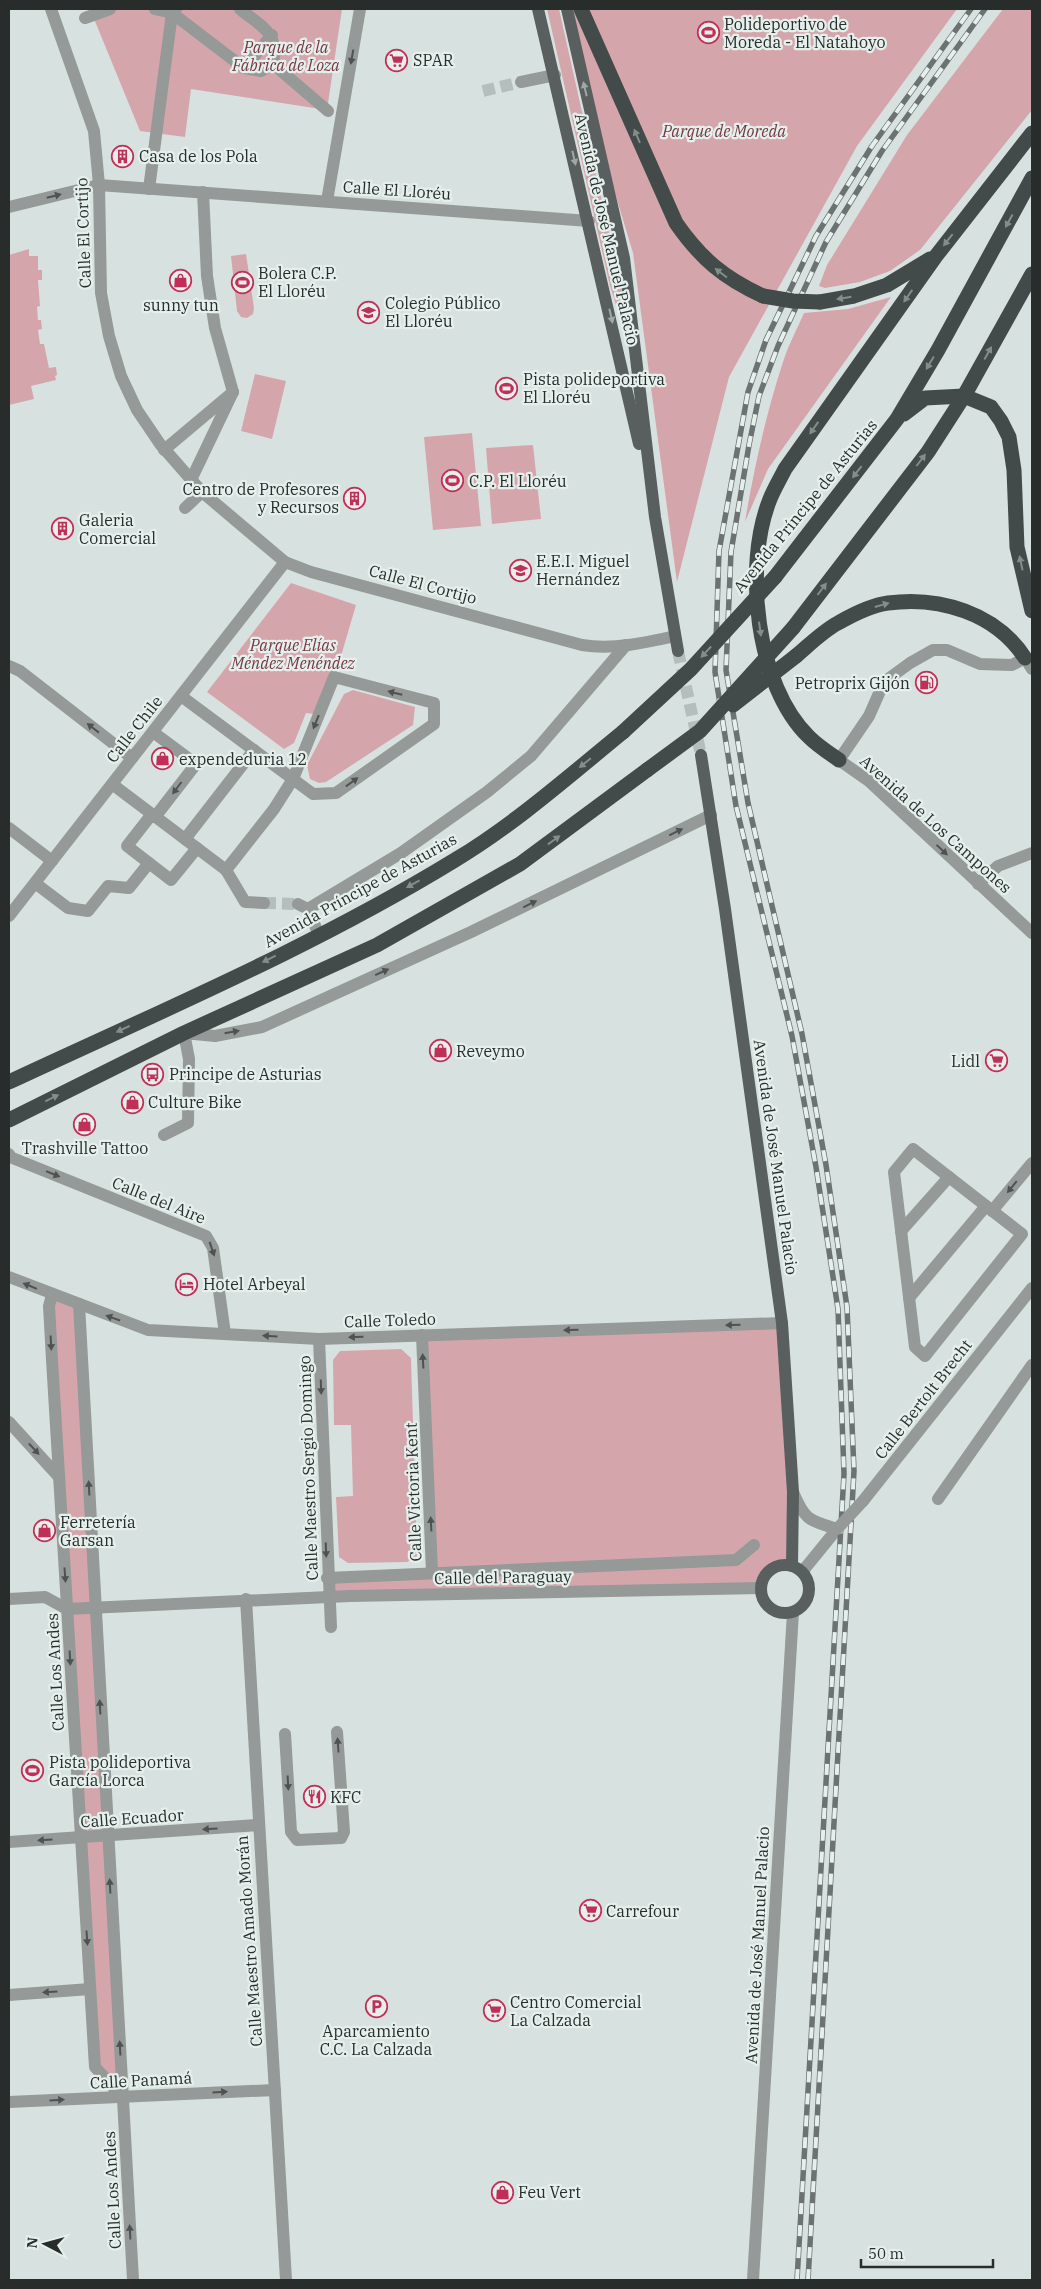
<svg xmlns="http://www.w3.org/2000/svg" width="1041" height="2289" viewBox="0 0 1041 2289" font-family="'IBM Plex Serif',serif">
<rect width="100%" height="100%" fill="#d7e2e0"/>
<g fill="#d4a6ac">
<polygon points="90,9 342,9 327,110 191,89 185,137 140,131"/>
<polygon points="547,9 559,9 620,282 627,326 623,327 610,286"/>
<polygon points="573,9 957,9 857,146 729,377 677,582 633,253 606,163 574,25"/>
<polygon points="1003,9 1032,9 1032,110 920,250 890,271 860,282 825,288 819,286 827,265 907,135"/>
<polygon points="29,249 29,256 38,256 38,270 42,270 42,280 38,280 40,306 37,307 38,320 41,320 42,329 38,330 40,344 44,344 49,368 56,367 57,375 55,376 56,380 31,386 34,399 9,405 9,255"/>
<polygon points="246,254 254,308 253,314 247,318 241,317 237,311 231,256"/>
<path d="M891,297L768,469L745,522C754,468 766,414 783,362C788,346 797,329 804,313L848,309Z"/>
<polygon points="255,374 286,381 272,439 241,431"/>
<polygon points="472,433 481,526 433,530 424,437"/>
<polygon points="533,445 541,519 492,524 486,448"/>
<polygon points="291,583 356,605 336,673 314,714 306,713 294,743 284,749 207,692"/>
<polygon points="353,690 415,707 413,725 326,782 319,783 310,779 307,765 344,694"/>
<polygon points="52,1295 79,1304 122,2097 95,2067"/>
<path d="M782,1323L792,1566C775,1564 764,1572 761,1588L329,1597L327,1578L432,1572L422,1335Z"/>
<polygon points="401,1349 411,1358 417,1556 407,1562 348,1563 339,1557 336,1497 353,1496 351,1425 334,1425 333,1360 340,1351"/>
</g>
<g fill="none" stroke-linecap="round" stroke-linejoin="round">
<g stroke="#b4bebc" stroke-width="12" stroke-dasharray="12 6" stroke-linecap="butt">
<polyline points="483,91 521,82"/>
<polyline points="264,903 298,904"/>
</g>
<polyline stroke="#b4bebc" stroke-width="12" stroke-dasharray="12 6" stroke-linecap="butt" points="678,651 701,755"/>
<g stroke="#959998" stroke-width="12">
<path d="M51,9L94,131L99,185L101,293L109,336L121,376L137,410L160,444L202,492L285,562L311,572L582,645C613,650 644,643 675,636"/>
<polyline points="176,9 172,13 244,68"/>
<path d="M240,9C263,28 279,32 273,64L261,71L244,68L272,35"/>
<polyline points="85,18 110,9"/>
<polyline points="273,64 328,111"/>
<polyline points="521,82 555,75"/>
<polyline points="149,189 172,13 155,9"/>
<polyline points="203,192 207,276 215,328 233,392"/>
<polyline points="327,201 360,9"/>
<polyline points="9,207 99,185 589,221"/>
<polyline points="164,450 233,392 191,480"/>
<polyline points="185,508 202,492"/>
<polyline points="9,666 20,671 132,758"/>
<polyline points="1032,669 1025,658 1012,665 980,664 947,650 933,650 910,663 884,682 869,716 839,760 869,781 1032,933"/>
<polyline points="181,696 313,794 336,793 434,724 434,703 334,677 293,779 274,809 226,870 245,902 264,903"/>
<polyline points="153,732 196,764 155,817"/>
<polyline points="112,784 226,870"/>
<polyline points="152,814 127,846 171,880 197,848"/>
<polyline points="9,828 52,861"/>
<polyline points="185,839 254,750"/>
<polyline points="35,883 68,908 88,911 108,886 129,888 149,863"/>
<polyline points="978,884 998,866 1032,853"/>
<polyline points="298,904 308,909 319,935"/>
<polyline points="308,909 401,853 487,792 531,756 626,645"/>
<polyline points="9,916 285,562"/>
<polyline points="164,1135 188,1123 189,1059 184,1033 215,1036 262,1027 471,932 711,815"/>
<polygon points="913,1149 1022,1234 925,1356 915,1347 894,1172"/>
<polyline points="9,1154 10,1157 206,1236 213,1248 225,1334"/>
<polyline points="992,1211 1032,1163"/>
<polyline points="901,1231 949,1177"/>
<polyline points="9,1277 148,1330 319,1339 782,1323"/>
<polyline points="52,1295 49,1306 52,1360 95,2067 122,2097"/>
<polyline points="909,1298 986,1206"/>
<polyline points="79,1304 133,2280"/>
<polyline points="422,1335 432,1572"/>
<polyline points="319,1339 331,1627"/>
<polyline points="9,1422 59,1477"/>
<path d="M793,1492C805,1520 808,1520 837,1529L802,1572"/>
<polyline points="938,1499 1032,1365"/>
<polyline points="863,1501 1032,1288"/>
<polyline points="327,1578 736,1560 754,1545"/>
<polyline points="9,1599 45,1597 67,1609 350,1596 761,1588"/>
<polyline points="246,1599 286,2280"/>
<polyline points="285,1734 291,1832 297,1840 341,1838 344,1832 337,1732"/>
<polyline points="9,1842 258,1825"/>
<polyline points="9,1995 90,1989"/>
<polyline points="9,2102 275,2090"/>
<polyline points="753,2280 793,1612"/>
</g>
<g stroke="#585f5e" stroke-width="12">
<polyline points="538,9 639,444"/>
<polyline points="567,9 624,258 655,517 678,651"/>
<polyline points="701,755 725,909 782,1323 793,1492 792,1566"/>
<circle cx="785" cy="1589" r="24"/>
</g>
<g stroke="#424b49" stroke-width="15">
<path d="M581,9L676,223C701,259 724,278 763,296"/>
<polyline points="820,302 854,296 887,285 930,259"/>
<polyline points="904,414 925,398 964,396 991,407 1001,421 1009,437 1014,470 1017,547 1032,611"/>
<polyline points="775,577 897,419 938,350 1032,178"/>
<polyline points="793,628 928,452 964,396 1032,274"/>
<path d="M796,656C809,645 823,631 838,623C852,615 872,605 888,603C939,596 996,613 1025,658"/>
<path d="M839,760C829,753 818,746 809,737C756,686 743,566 770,499C774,489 780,479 785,469L936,256L1032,133"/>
<path d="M9,1082C159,1012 313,947 455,860C515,824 569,776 623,732"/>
<polyline points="9,1120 184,1033 377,945 520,864 647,770"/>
</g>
<defs>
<g id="rail">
<polyline points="797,2280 844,1474 838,1309 816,1167 792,1036 736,806 715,672 719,551 748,392 766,340 816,236 872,146 971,9"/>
<polyline points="808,2280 854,1471 847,1307 826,1165 802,1034 748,803 726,670 731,552 749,445 759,396 778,346 826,242 882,151 985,9"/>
</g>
</defs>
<use href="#rail" stroke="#6b7271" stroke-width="5.5"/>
<use href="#rail" stroke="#e5f0ed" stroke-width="4" stroke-dasharray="11" stroke-linecap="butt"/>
<polyline stroke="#959998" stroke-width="12" points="837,1529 863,1501"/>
<g stroke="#424b49" stroke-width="15">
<polyline points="763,296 793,301 820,302"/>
<polyline points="733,705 796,656"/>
<polyline points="623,732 691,669 775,577"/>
<polyline points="647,770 700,731 793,628"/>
</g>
</g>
<defs><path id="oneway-solid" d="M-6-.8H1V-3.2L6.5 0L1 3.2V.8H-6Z" transform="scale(1.25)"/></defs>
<g fill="#4e5352">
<use href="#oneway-solid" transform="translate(352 57) rotate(100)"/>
<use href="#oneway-solid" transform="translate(54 196) rotate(-14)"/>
<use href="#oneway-solid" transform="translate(395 693) rotate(-166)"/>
<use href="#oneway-solid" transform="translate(316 722) rotate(112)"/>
<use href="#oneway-solid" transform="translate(93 728) rotate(-142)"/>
<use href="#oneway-solid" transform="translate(352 782) rotate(-36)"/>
<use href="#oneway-solid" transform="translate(177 788) rotate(127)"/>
<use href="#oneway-solid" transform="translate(676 832) rotate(-26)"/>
<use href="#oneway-solid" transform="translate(942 850) rotate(43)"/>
<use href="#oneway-solid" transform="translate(530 904) rotate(-26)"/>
<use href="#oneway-solid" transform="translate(382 972) rotate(-24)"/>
<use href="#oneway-solid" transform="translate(232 1032) rotate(-10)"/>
<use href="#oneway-solid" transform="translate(53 1174) rotate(22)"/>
<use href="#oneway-solid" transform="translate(1012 1187) rotate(129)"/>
<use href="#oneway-solid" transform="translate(212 1249) rotate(71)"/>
<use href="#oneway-solid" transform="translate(30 1286) rotate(-158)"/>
<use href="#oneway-solid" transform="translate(113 1318) rotate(-161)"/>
<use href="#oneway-solid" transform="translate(733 1325) rotate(178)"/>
<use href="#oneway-solid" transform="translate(571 1330) rotate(178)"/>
<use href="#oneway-solid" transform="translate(270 1336) rotate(-177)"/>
<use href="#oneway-solid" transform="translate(356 1337) rotate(178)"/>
<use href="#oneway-solid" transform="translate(51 1343) rotate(87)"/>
<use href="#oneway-solid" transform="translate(423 1361) rotate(-93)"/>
<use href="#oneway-solid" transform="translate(321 1387) rotate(88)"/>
<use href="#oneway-solid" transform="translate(34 1449) rotate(47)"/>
<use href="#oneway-solid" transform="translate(89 1488) rotate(-93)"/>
<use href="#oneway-solid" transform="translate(431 1524) rotate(-93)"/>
<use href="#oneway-solid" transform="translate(326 1550) rotate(88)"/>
<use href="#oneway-solid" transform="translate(65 1575) rotate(86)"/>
<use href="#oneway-solid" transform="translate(70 1658) rotate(87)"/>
<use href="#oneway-solid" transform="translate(100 1707) rotate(-93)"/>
<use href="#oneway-solid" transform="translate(338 1745) rotate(-94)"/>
<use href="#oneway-solid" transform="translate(288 1783) rotate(87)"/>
<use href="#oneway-solid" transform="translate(210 1829) rotate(176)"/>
<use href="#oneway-solid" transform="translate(45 1840) rotate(176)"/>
<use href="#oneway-solid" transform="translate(110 1886) rotate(-93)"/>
<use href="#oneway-solid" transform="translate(87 1938) rotate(86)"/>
<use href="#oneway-solid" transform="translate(50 1992) rotate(176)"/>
<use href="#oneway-solid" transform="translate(120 2048) rotate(-93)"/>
<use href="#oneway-solid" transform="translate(220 2092) rotate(-3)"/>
<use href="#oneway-solid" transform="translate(57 2100) rotate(-3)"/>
<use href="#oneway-solid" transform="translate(130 2232) rotate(-93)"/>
</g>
<g fill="#9ea8a6">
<use href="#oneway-solid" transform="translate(585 89) rotate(-103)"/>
<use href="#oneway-solid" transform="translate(574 158) rotate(77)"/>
<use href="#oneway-solid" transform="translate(611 316) rotate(77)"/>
</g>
<g fill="#838d8b">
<use href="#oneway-solid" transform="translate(637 136) rotate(-113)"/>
<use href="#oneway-solid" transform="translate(1009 221) rotate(119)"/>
<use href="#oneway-solid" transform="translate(948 240) rotate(128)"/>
<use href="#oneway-solid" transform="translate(721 273) rotate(-143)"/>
<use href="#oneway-solid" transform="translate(908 296) rotate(125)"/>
<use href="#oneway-solid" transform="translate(844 298) rotate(171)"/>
<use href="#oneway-solid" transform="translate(988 353) rotate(-61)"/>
<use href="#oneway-solid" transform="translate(930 363) rotate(121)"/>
<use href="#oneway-solid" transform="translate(814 428) rotate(125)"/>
<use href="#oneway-solid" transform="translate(921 460) rotate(-53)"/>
<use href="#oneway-solid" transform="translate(857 472) rotate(128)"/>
<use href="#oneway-solid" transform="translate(1021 563) rotate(-102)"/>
<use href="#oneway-solid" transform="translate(822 589) rotate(-53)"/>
<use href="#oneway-solid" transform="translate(882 605) rotate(-16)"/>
<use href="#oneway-solid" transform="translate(760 629) rotate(82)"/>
<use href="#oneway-solid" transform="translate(706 652) rotate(133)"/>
<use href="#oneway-solid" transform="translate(585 763) rotate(141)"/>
<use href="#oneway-solid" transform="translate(554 840) rotate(-36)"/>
<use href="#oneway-solid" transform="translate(413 884) rotate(151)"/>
<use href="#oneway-solid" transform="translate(269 959) rotate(154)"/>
<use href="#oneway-solid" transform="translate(123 1029) rotate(155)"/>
<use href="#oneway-solid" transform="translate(52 1098) rotate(-26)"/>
</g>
<defs>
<symbol id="stadium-ring" viewBox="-11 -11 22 22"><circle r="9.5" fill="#e5f0ed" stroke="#bf2f57" stroke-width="1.5"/><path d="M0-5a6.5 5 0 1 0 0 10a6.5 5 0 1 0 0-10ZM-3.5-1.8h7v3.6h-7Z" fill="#bf2f57"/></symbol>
<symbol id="supermarket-ring" viewBox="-11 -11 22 22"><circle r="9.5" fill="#e5f0ed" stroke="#bf2f57" stroke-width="1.5"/><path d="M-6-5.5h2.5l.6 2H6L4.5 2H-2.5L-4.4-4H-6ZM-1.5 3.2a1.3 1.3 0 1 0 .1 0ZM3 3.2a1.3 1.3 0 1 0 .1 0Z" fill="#bf2f57"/></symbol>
<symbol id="building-ring" viewBox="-11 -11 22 22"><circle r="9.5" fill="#e5f0ed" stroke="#bf2f57" stroke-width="1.5"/><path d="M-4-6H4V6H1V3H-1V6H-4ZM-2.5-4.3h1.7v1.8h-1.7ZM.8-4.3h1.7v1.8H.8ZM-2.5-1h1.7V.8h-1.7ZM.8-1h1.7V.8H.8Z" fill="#bf2f57"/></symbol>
<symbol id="shop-ring" viewBox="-11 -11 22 22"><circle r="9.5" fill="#e5f0ed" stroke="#bf2f57" stroke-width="1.5"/><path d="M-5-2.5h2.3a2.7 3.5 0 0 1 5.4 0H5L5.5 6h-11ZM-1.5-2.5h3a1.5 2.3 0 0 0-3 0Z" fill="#bf2f57"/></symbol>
<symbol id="school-ring" viewBox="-11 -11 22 22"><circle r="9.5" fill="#e5f0ed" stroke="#bf2f57" stroke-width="1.5"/><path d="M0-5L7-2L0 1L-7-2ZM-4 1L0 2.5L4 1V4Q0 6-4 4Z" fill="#bf2f57"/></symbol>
<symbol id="fuel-ring" viewBox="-11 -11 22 22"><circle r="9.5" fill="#e5f0ed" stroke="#bf2f57" stroke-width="1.5"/><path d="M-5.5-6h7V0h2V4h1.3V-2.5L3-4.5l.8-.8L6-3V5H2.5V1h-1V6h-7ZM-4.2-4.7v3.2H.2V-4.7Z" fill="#bf2f57"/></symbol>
<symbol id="bus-ring" viewBox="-11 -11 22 22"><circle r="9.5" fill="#e5f0ed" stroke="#bf2f57" stroke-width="1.5"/><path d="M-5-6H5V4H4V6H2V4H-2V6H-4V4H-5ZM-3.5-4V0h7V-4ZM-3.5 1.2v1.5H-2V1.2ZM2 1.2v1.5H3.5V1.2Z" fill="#bf2f57"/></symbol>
<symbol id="hotel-ring" viewBox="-11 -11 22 22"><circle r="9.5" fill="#e5f0ed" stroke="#bf2f57" stroke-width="1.5"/><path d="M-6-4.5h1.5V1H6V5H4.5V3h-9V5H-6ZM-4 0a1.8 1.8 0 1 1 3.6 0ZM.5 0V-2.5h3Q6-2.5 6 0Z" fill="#bf2f57"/></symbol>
<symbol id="restaurant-ring" viewBox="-11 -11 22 22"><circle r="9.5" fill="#e5f0ed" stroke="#bf2f57" stroke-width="1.5"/><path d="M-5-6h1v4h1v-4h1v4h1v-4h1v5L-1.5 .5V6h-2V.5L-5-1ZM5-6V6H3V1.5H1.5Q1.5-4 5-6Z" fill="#bf2f57"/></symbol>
<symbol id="parking-ring" viewBox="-11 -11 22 22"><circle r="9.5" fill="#e5f0ed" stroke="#bf2f57" stroke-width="1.5"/><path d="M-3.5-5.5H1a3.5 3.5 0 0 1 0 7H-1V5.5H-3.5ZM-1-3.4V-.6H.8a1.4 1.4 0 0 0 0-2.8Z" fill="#bf2f57"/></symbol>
</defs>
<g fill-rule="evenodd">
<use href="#stadium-ring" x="696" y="20" width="25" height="25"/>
<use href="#supermarket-ring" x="384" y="48" width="25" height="25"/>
<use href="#building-ring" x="110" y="144" width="25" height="25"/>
<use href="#shop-ring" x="168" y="268" width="25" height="25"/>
<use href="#stadium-ring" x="230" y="270" width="25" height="25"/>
<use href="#school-ring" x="356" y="300" width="25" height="25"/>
<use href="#stadium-ring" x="494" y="376" width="25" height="25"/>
<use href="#stadium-ring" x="440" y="468" width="25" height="25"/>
<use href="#building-ring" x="342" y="486" width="25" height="25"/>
<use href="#building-ring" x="50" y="516" width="25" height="25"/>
<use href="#school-ring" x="508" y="558" width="25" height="25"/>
<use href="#fuel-ring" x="914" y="670" width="25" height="25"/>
<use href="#shop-ring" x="150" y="746" width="25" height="25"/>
<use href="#shop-ring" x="428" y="1038" width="25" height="25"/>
<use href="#supermarket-ring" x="984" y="1048" width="25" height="25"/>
<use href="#bus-ring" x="140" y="1062" width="25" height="25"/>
<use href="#shop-ring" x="120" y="1090" width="25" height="25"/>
<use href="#shop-ring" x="72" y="1112" width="25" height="25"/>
<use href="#hotel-ring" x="174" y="1272" width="25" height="25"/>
<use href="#shop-ring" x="32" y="1518" width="25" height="25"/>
<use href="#stadium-ring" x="20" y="1758" width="25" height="25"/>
<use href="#restaurant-ring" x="302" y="1784" width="25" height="25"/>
<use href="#supermarket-ring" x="578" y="1898" width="25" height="25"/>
<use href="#parking-ring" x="364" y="1994" width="25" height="25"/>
<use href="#supermarket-ring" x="482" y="1998" width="25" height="25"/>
<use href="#shop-ring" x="490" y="2180" width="25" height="25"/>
</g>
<g text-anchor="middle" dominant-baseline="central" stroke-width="4.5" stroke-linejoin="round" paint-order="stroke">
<g font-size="16" fill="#282d2c" stroke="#e5f0ed" text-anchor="start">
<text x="724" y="24">Polideportivo de<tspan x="724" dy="18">Moreda - El Natahoyo</tspan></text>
<text x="413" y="60">SPAR</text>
<text x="139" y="156">Casa de los Pola</text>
<text x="258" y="273">Bolera C.P.<tspan x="258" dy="18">El Lloréu</tspan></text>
<text x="385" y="303">Colegio Público<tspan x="385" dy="18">El Lloréu</tspan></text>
<text x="181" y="305" text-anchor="middle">sunny tun</text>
<text x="523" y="379">Pista polideportiva<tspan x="523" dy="18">El Lloréu</tspan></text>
<text x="469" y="481">C.P. El Lloréu</text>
<text x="339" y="489" text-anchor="end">Centro de Profesores<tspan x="339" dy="18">y Recursos</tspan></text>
<text x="79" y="520">Galeria<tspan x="79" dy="18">Comercial</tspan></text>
<text x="536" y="561">E.E.I. Miguel<tspan x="536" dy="18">Hernández</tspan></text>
<text x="910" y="683" text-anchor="end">Petroprix Gijón</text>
<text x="179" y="759">expendeduria 12</text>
<text x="456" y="1051">Reveymo</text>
<text x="980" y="1061" text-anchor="end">Lidl</text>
<text x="169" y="1074">Principe de Asturias</text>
<text x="148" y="1102">Culture Bike</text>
<text x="85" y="1148" text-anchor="middle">Trashville Tattoo</text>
<text x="203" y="1284">Hotel Arbeyal</text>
<text x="60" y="1522">Ferretería<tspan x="60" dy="18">Garsan</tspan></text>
<text x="49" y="1762">Pista polideportiva<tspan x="49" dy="18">García Lorca</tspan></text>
<text x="330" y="1797">KFC</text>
<text x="606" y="1911">Carrefour</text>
<text x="510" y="2002">Centro Comercial<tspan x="510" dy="18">La Calzada</tspan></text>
<text x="376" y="2031" text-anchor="middle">Aparcamiento<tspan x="376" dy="18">C.C. La Calzada</tspan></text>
<text x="518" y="2192">Feu Vert</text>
</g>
<g font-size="16" font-style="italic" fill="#753843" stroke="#e5f0ed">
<text x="286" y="47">Parque de la<tspan x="286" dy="18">Fábrica de Loza</tspan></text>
<text x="724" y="131">Parque de Moreda</text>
<text x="293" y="645">Parque Elías<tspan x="293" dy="18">Méndez Menéndez</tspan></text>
</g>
<g font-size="16" fill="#282d2c" stroke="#e5f0ed">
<text transform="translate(397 190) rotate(4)">Calle El Lloréu</text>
<text transform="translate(607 229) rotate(77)">Avenida de José Manuel Palacio</text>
<text transform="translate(83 233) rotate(-92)">Calle El Cortijo</text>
<text transform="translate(805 506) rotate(-51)">Avenida Príncipe de Asturias</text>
<text transform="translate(423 584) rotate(15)">Calle El Cortijo</text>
<text transform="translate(134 729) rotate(-52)">Calle Chile</text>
<text transform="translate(936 824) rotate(42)">Avenida de Los Campones</text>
<text transform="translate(360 890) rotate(-29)">Avenida Príncipe de Asturias</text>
<text transform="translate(776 1157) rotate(82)">Avenida de José Manuel Palacio</text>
<text transform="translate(159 1200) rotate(22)">Calle del Aire</text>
<text transform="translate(390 1320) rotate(-2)">Calle Toledo</text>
<text transform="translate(923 1399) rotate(-52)">Calle Bertolt Brecht</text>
<text transform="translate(308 1468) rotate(-92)">Calle Maestro Sergio Domingo</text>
<text transform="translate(413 1492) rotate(-92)">Calle Victoria Kent</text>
<text transform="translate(503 1577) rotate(-1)">Calle del Paraguay</text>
<text transform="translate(55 1672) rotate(-93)">Calle Los Andes</text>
<text transform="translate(132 1818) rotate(-4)">Calle Ecuador</text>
<text transform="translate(249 1941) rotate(-94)">Calle Maestro Amado Morán</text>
<text transform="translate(757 1945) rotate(-87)">Avenida de José Manuel Palacio</text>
<text transform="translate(141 2080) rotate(-3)">Calle Panamá</text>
<text transform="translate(112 2190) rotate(-93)">Calle Los Andes</text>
</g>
</g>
<rect width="1041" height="2289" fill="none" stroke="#282d2c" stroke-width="20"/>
<g transform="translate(45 2244) rotate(276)" stroke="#e5f0ed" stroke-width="4" paint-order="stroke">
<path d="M0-4L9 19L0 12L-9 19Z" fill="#282d2c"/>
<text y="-8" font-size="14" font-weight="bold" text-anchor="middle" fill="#282d2c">N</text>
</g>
<path d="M861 2259v8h132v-8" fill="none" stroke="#282d2c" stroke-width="2.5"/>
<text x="868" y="2259" font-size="15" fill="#282d2c" stroke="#e5f0ed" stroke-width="4" paint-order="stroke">50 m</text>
</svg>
